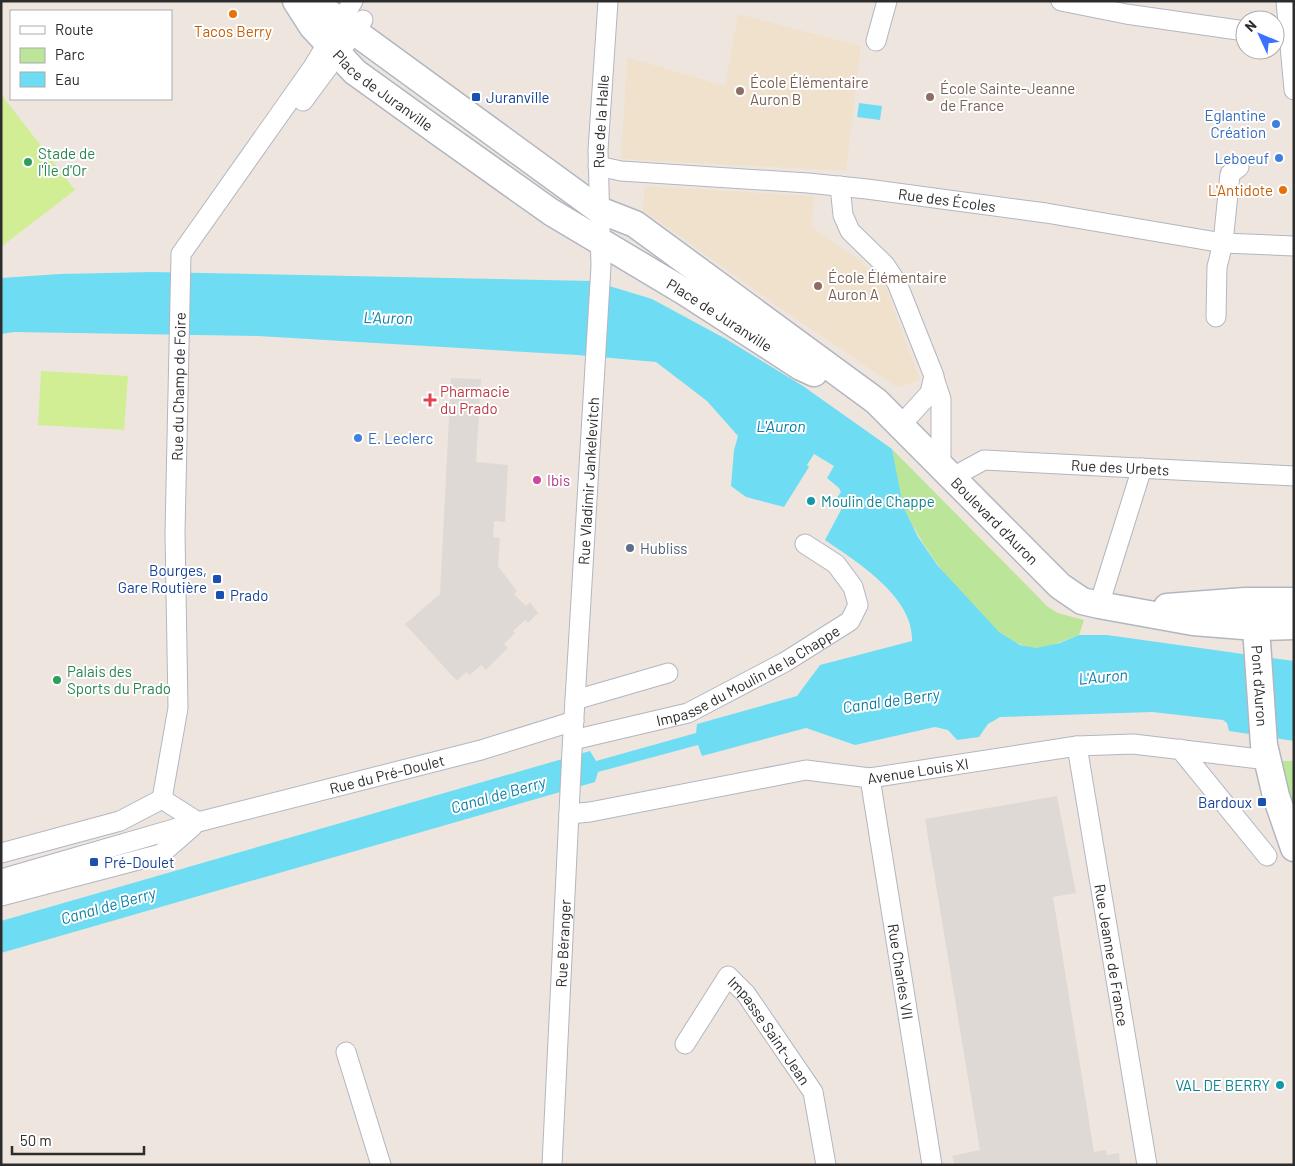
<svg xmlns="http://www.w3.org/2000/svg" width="1295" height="1166" viewBox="0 0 1295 1166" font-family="Barlow,sans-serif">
<rect width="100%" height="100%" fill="#eee6de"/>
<g fill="#f0e1cd">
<polygon points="738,14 861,46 846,171 621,159 627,57 725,86"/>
<polygon points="644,186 814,196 812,227 860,261 884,282 920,380 898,388 783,310 643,210"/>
</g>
<g fill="#bbe699">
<path d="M892,449L1048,607L1058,613L1084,620L1079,635C1066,640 1051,647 1036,648C991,648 920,546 904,508C896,491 895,467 892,449Z"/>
<polygon points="1277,761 1294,761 1294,812"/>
</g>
<g fill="#d1ee94">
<polygon points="1,94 75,190 1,247"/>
<polygon points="41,371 128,376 124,430 38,425"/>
</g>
<g fill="#ded9d5">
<polygon points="451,378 481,379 476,462 508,465 505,522 494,521 493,537 500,538 498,566 517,591 514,594 526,606 530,602 538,613 528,623 525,620 513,631 515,633 504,644 508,648 486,670 481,665 470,675 466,672 457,681 405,624 440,594"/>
<polygon points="1057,796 1076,893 1053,897 1094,1152 1106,1150 1107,1155 1119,1153 1120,1165 955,1165 952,1156 980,1150 925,819"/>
</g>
<g fill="#6eddf3">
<polygon points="859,103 882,106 880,120 857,117"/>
<path d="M152,272L593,281L652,299L726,339L803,386L892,449L903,506L918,537L938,566L999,632L1020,645L1036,648L1060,643L1079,635H1107L1294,661V741L1229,731L1227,723L1223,720L1152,712L1000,717L988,724L979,737L957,740L948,730L935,727L855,745L806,728L702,756L698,745L598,772L595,782L1,953V921L590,751L596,761L696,733L697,724L797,696L820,665L912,641C914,597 857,562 825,540L842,508L836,499L841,492L839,488L827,478L834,466L814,454L807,465L809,467L784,507L746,497L731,486L734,450L738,436L707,401L656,362L577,355L258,336L14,332L1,334V278L60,274Z"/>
</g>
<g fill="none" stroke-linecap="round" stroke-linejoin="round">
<defs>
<g id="minor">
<polyline points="1061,1 1126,14 1245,31"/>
<polyline points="1286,1 1294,90"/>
<polyline points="876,41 887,1"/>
<polyline points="303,101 363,20"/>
<path id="s1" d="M598,166L621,171L808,183L867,189L1046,213L1223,243L1294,246"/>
<polyline points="840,186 843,215 850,231 885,265 897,283 934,376 930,393 901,425"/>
<polyline points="1216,317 1217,267 1223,243 1230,174 1239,167"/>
<polyline points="934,378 941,399 941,466"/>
<path id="s2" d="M951,478L984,460L1294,476"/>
<polyline points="1099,605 1142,468"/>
<polyline points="575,700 668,673"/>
<path id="s3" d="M573,740L688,713L785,662L850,621L858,605L853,587L836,564L805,544"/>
<path id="s4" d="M1077,746L1147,1165"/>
<polyline points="1180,749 1267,856"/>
<path id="s5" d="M870,778L932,1165"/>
<path id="s6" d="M162,799L178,708L175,533L181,254L313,67L353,1"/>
<polyline points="162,799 198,822"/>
<path id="s7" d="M569,814L590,812L806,770L870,778L1077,746L1133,744L1268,760"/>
<polyline points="1,853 120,821 162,799"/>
<path id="s8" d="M1,879L198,822L481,750L574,721"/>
<polyline points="1,896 161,854 193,826"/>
<path id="s9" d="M685,1044L728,976L746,994L813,1092L826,1165"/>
<polyline points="346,1052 381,1165"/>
<path id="s10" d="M552,1165L572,750L601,266L598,150L608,1"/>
</g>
<g id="secondary">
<path id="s11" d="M296,1L312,26L355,72L437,131L551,212L685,292L801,367L814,373"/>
<path id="s12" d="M308,1L318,5L599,210L635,224L876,401L1060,586L1082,601L1099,605L1193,622L1256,627L1294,626"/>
<polyline points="1167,607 1245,601 1294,601"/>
<path id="s13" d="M1256,627L1264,745L1276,796L1294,848"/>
</g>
</defs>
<use href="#minor" stroke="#b2b6c0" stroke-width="21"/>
<use href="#secondary" stroke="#b2b6c0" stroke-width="29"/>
<use href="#minor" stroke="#fff" stroke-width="19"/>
<use href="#secondary" stroke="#fff" stroke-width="26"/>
</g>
<g fill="#e8710a" stroke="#fff" stroke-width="2">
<circle cx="233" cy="14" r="5"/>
<circle cx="1283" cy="190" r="5"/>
</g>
<g fill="#8d6e63" stroke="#fff" stroke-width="2">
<circle cx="740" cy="91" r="5"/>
<circle cx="930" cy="97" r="5"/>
<circle cx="818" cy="286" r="5"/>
</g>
<g fill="#1a4fb4" stroke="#fff" stroke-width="2">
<rect x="471" y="92" width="10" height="10" rx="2.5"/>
<rect x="212" y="574" width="10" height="10" rx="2.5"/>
<rect x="215" y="590" width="10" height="10" rx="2.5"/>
<rect x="1257" y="797" width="10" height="10" rx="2.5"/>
<rect x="89" y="857" width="10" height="10" rx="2.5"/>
</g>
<g fill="#3f7fe0" stroke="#fff" stroke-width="2">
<circle cx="1276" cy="124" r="5"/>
<circle cx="1279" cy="158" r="5"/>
<circle cx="358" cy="438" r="5"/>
</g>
<g fill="#2e9e5b" stroke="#fff" stroke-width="2">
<circle cx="28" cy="162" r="5"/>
<circle cx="57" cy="680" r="5"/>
</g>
<path fill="#e0444e" stroke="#fff" stroke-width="2" d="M427.5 392.5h5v5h5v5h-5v5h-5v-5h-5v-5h5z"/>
<circle fill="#d1479c" stroke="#fff" stroke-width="2" cx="537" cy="480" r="5"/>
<g fill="#0f9aa8" stroke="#fff" stroke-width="2">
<circle cx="811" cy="501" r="5"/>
<circle cx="1280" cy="1085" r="5"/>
</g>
<circle fill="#5c6f8a" stroke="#fff" stroke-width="2" cx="630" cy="548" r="5"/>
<g text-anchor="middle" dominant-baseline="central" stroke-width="4" stroke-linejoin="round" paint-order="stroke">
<g font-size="15" fill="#c56008" stroke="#fff">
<text x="233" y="31">Tacos Berry</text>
<text x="1273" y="190" text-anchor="end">L'Antidote</text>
</g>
<g font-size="15" fill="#785e54" stroke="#fff" text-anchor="start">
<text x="750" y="82">École Élémentaire<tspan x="750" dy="17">Auron B</tspan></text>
<text x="940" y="88">École Sainte-Jeanne<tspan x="940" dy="17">de France</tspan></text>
<text x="828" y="277">École Élémentaire<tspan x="828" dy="17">Auron A</tspan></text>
</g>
<g font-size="15" fill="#2c2c2c" stroke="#fff">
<text stroke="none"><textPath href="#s11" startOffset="126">Place de Juranville</textPath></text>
<text stroke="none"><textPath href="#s10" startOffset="1045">Rue de la Halle</textPath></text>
<text stroke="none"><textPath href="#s1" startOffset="351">Rue des Écoles</textPath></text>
<text stroke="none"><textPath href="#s11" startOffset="531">Place de Juranville</textPath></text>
<text stroke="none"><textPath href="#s6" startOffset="414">Rue du Champ de Foire</textPath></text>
<text stroke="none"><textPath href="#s2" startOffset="174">Rue des Urbets</textPath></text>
<text stroke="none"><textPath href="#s10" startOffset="685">Rue Vladimir Jankelevitch</textPath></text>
<text stroke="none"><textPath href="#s12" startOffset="865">Boulevard d'Auron</textPath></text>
<text stroke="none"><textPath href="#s3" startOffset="188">Impasse du Moulin de la Chappe</textPath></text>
<text stroke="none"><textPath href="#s13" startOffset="59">Pont d'Auron</textPath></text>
<text stroke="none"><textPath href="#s7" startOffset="354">Avenue Louis XI</textPath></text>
<text stroke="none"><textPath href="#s8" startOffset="400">Rue du Pré-Doulet</textPath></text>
<text stroke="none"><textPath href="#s10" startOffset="222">Rue Béranger</textPath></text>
<text stroke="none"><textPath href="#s4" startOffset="212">Rue Jeanne de France</textPath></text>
<text stroke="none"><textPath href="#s5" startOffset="196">Rue Charles VII</textPath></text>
<text stroke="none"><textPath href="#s9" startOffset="149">Impasse Saint-Jean</textPath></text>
</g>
<g font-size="15" fill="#164399" stroke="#fff" text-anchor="start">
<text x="486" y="97">Juranville</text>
<text x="207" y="570" text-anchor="end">Bourges,<tspan x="207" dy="17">Gare Routière</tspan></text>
<text x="230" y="595">Prado</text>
<text x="1252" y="802" text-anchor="end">Bardoux</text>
<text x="104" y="862">Pré-Doulet</text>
</g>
<g font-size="15" fill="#366cbe" stroke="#fff" text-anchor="end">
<text x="1266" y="115">Eglantine<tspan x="1266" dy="17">Création</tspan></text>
<text x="1269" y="158">Leboeuf</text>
<text x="368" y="438" text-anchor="start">E. Leclerc</text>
</g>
<g font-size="15" fill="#27864d" stroke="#fff" text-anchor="start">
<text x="38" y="153">Stade de<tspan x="38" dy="17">l'Île d'Or</tspan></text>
<text x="67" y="671">Palais des<tspan x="67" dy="17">Sports du Prado</tspan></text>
</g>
<g font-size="15" fill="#be3a42" stroke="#fff" text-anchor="start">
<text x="440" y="391">Pharmacie<tspan x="440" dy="17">du Prado</tspan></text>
</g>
<g font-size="15" fill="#b23c85" stroke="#fff" text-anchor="start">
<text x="547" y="480">Ibis</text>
</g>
<g font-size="15" fill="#0d838f" stroke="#fff" text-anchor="start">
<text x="821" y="501">Moulin de Chappe</text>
<text x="1270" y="1085" text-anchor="end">VAL DE BERRY</text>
</g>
<g font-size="15" fill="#4e5e75" stroke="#fff" text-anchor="start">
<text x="640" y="548">Hubliss</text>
</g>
<g font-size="16" font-style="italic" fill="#087ea4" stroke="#fff">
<text transform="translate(388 317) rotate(1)">L'Auron</text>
<text x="781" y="425">L'Auron</text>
<text transform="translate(1103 676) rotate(-5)">L'Auron</text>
<text transform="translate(891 700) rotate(-8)">Canal de Berry</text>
<text transform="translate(498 794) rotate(-16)">Canal de Berry</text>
<text transform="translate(108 905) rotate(-16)">Canal de Berry</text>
</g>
</g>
<rect width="1295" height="1166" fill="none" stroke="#2c2c2c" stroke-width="5"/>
<rect x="10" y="10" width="162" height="90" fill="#ffffff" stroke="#ababab"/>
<rect x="20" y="26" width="25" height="8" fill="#ffffff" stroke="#ababab"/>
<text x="55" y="35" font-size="15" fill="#2c2c2c">Route</text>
<rect x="20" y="48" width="25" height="15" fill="#bbe699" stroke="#ababab"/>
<text x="55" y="60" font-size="15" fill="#2c2c2c">Parc</text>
<rect x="20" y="72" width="25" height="15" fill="#6eddf3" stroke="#ababab"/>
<text x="55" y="85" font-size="15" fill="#2c2c2c">Eau</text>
<g transform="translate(1260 35) rotate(314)"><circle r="24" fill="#ffffff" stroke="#ababab"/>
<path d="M0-4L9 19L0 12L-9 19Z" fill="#3a72ff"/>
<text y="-8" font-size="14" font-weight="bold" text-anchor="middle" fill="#2c2c2c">N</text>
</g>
<path d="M12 1146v8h132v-8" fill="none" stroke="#2c2c2c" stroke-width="2.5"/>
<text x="20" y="1146" font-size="15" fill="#2c2c2c" stroke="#ffffff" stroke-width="4" paint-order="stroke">50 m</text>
</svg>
